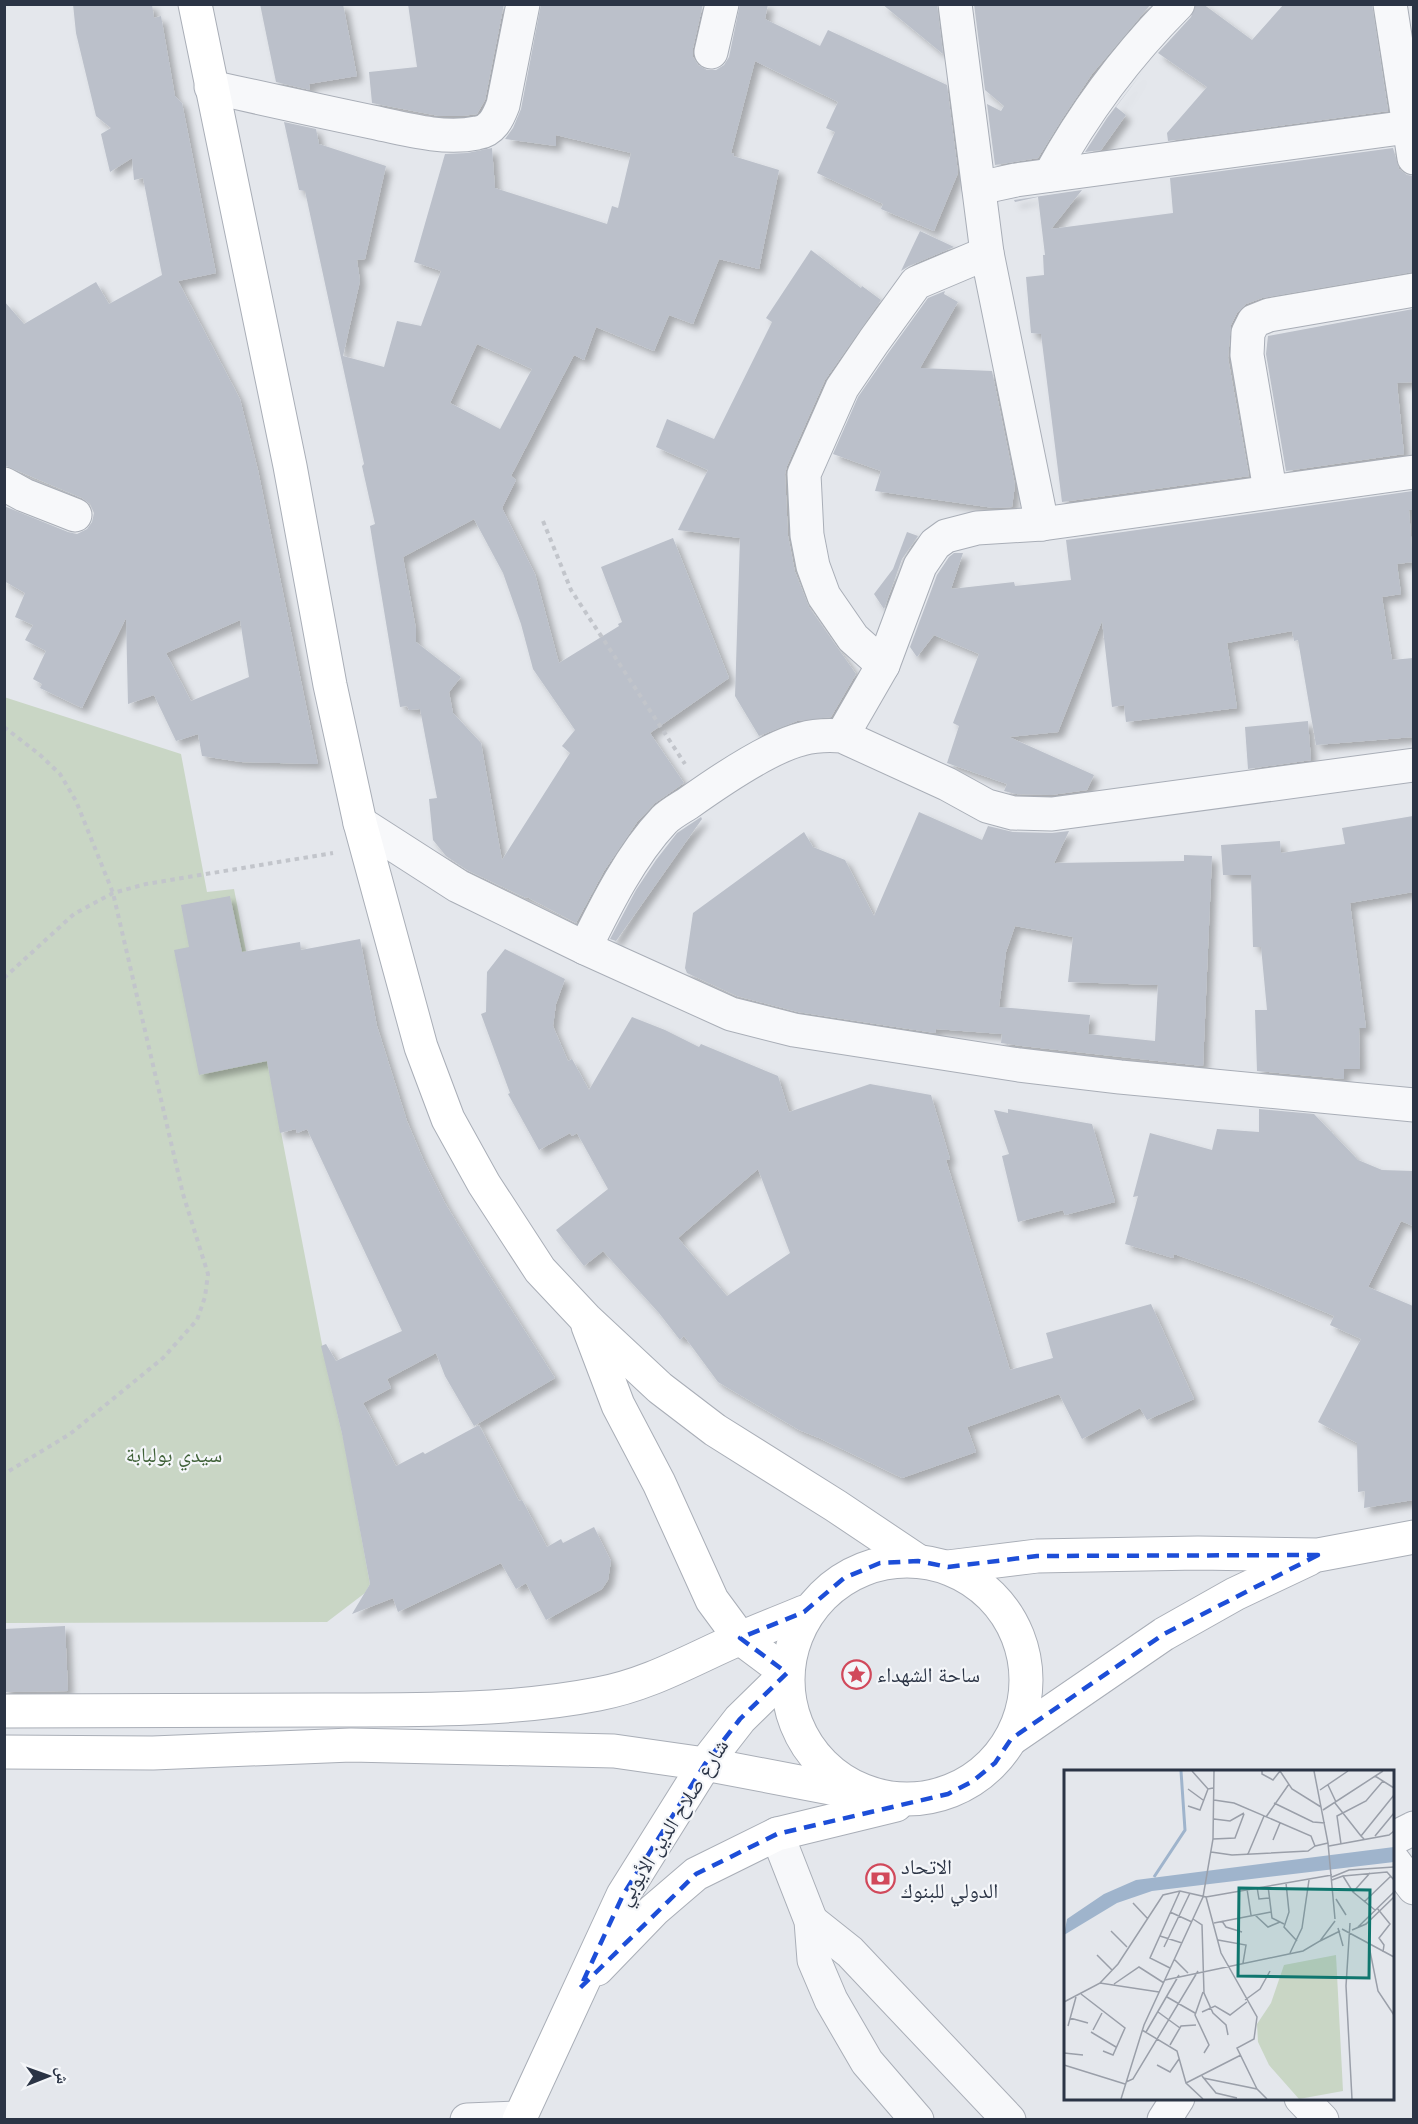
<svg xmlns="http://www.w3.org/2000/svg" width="1418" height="2124" viewBox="0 0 1418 2124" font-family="'PT Sans','Noto Naskh Arabic',sans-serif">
<defs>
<filter id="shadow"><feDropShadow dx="5.5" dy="5.5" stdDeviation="3" flood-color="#0004"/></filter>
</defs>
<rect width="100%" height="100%" fill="#e4e7ec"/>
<polygon fill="#c9d6c5" points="4,697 181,754 207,892 234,889 326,1365 344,1442 370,1584 365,1593 327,1622 5,1623"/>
<g fill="#bbc0ca" fill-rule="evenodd" filter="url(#shadow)">
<path d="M73,4H152L154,18L161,16L175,96L182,103L216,273L178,281L240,399L258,470L318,764L241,762L202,756L198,734L176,741L154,695L128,704L126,618L82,708L40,688L42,684L33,679L46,651L25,640L33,625L15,617L25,593L4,581V506L68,532L77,534L87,529L92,522L94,513L90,504L82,498L4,465V301L24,324L96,282L109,304L162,275L143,178L134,180L132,158L110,172L101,134L111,128L96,116L76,33ZM240,620L249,677L191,701L166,653Z"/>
<polygon points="260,4 343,4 357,76 309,84 310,90 276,82"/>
<polygon points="408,4 504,4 485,100 477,114 462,116 439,116 372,103 369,72 417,67"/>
<path d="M541,4H703L693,48V57L698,65L707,70H716L724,65L729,57L740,4H768L765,19L820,46L828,30L947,85L958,173L934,231L881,209L883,204L817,173L835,132L826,128L838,102L755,61L731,153L734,154L733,156L779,170L759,269L719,259L693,324L669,315L654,351L596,327L584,360L574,355L511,476L516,480L502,508L535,574L559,663L619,626L618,624L622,622L601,567L673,538L729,678L650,733L684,783L655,803L637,822L604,871L576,923L527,897L526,898L467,870L446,856L433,840L429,799L437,798L420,709L409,710L407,706L400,707L370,526L375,524L362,466L364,464L305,191L299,190L284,122L316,129L319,144L386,166L365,259L357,260L360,281L343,356L384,367L397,321L421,326L441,271L414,262L445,154L467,153L492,148L495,188L607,224L612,206L618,208L631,153L556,135V146L505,139L513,128L521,109ZM477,344L532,369L500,429L450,403ZM474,519L503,573L521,624L533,669L575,730L562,746L570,753L502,860L481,743L453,713L449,692L461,677L416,642V629L403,557Z"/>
<polygon points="882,4 937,4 943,54"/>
<polygon points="974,4 1151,4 1092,74 1062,119 1038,158 995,165 987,104 1001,111 1004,106 985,90"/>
<polygon points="1196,4 1203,4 1252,40 1284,4 1372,4 1388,111 1168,141 1167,133 1207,87 1158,53 1191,17"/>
<polygon points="1144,70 1116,107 1126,115 1101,150 1085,152 1107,118"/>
<polygon points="1393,148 1399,169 1407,175 1413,176 1413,272 1262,298 1246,304 1237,313 1231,325 1228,358 1249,476 1062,502 1041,334 1031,333 1026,277 1044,275 1043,255 1045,255 1038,197 1015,202 1014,200 1082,190 1051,229 1173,213 1170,178"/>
<polygon points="920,231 954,247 909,266 901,271"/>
<polygon points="811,250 861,288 862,286 881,300 825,380 787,466 785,474 788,536 795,572 809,607 856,674 831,717 797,721 759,736 735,696 740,538 678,530 708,470 656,447 667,419 714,439 772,322 766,318"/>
<polygon points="945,291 944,294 958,302 920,368 992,371 1015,485 1012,507 994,508 875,491 881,471 833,454 858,397 889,352 928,298"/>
<polygon points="1413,309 1413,382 1397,383 1404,454 1286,471 1266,354 1268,336"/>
<polygon points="1413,491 1413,510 1409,510 1413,562 1397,564 1401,594 1382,597 1392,660 1413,658 1413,737 1316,745 1298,640 1294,641 1292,631 1227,643 1237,708 1126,722 1124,705 1112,707 1102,621 1058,732 1009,737 1094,775 1087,790 1051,795 1016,794 1004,791 1007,784 947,763 959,726 953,723 979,654 934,635 917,657 910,647 937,575 949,557 954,553 963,553 951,589 1014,582 1015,586 1071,580 1066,540"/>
<polygon points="907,532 918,536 902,559 884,609 874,594 893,569"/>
<polygon points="1308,721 1311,760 1248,769 1245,727"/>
<path d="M919,812L982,840L988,826L1013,832L1052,833L1069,831L1054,863L1184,861V855L1212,856L1203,1066L1022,1046L1001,1043L1002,1034L936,1029L935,1033L798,1012L737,996L687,973L685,968L693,913L804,832L813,847L845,860L874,916ZM1015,926L1073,937L1068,982L1158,985L1155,1041L1088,1034L1090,1015L999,1007L1006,952Z"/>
<polygon points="1413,816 1413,892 1350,903 1366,1028 1359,1028 1360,1069 1344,1069 1344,1079 1257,1071 1255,1010 1267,1010 1261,947 1253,947 1251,875 1223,875 1221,845 1280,841 1281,853 1345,844 1342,828"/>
<polygon points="701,817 702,819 616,941 610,939 636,890 656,860 677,833"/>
<polygon points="230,896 242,952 300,942 301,950 360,939 377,1026 407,1121 423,1159 445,1203 477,1256 555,1378 474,1426 445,1376 436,1353 387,1379 391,1388 363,1403 396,1466 423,1452 425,1454 479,1425 519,1501 522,1500 547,1547 561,1539 563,1543 594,1527 611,1561 608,1580 602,1589 546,1620 526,1583 516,1589 501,1563 398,1612 393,1598 352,1614 370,1584 342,1434 321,1346 326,1344 336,1361 402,1331 307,1129 297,1133 296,1129 280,1133 267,1061 199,1075 174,950 189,947 181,905"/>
<path d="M505,949L565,979L556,1004L553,1026L568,1061L572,1059L589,1090L632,1017L665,1030L699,1047L701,1044L778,1076L789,1112L870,1084L931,1095L950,1159L946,1160L1010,1370L1053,1358L1046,1333L1151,1304L1194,1399L1147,1420L1140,1408L1082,1439L1059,1394L967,1427L976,1452L902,1478L819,1438L799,1430L718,1382L684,1336L680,1340L659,1313L603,1251L584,1266L556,1230L608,1189L577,1133L572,1136L570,1133L539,1150L508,1094L510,1093L481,1014L486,1012L487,972ZM758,1169L790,1253L727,1296L678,1238Z"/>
<polygon points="1008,1109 1092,1124 1115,1202 1065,1215 1063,1210 1018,1222 1002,1156 1009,1154 994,1110 1008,1113"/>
<polygon points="1259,1109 1314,1114 1358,1160 1382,1170 1413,1171 1413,1226 1401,1221 1368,1287 1413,1306 1413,1500 1364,1508 1365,1491 1358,1492 1357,1443 1318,1422 1361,1339 1330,1325 1334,1316 1246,1279 1174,1254 1173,1258 1125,1244 1138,1196 1133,1197 1150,1133 1212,1150 1217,1129 1259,1132"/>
<polygon points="65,1626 68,1691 4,1692 4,1629"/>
</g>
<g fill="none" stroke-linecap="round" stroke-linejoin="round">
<defs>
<g id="street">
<polyline points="955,4 987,253 1042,524"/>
<polyline points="1390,4 1414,158"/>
<polyline points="711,52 722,4"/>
<path d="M211,87C265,99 319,111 372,122C405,129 443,140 477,133C492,131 498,118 503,105L523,4"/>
<path d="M1050,175C1084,113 1127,55 1178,4"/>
<polyline points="979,188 1016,180 1408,127"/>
<polyline points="4,484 24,495 75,515"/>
<polyline points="1270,490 1247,355 1248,333 1254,321 1269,315 1414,290"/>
<polyline points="883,665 853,638 824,596 813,566 807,535 804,474 842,388 874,341 916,283 987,253"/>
<polyline points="842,736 883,665 920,566 935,544 946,536 977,528 1042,524 1414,472"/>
<polyline points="360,823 458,886 585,948 731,1014 794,1030 1019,1065 1120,1077 1414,1105"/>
<path d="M585,948C606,905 631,855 664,820C670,814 679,809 687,804C715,784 769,747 802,739C816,735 828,735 842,736L947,784L987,806L1013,813L1052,814L1414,765"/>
<polyline points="777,1834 811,1921 814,1960 831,2000 867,2062 917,2120"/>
<polyline points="1392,1839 1414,1828"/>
<polyline points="1392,1859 1414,1888"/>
<polyline points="811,1921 850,1952 1009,2120"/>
<polyline points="1301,2098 1322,2120"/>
<polyline points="467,2120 519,2118"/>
<polyline points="1164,2120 1178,2098"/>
</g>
<g id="secondary">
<polyline points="195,4 290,466 330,685 360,823 421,1047 448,1119 484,1184 540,1270 586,1319 660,1388 715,1430 836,1506 918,1561"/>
<circle cx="907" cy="1680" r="119"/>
<polyline points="948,1567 1037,1556 1198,1553 1318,1555 1414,1537"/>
<path d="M4,1711C112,1710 219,1710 326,1710C414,1710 512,1711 598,1694C651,1684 692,1659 741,1638C761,1629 783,1621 804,1612"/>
<polyline points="1011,1739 1164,1634 1235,1594 1309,1559"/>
<polyline points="4,1752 153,1753 351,1745 614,1751 705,1764 883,1798"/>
<polyline points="597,1969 654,1910 696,1874 777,1834 896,1805"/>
<polyline points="519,2120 623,1895 705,1764 740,1719 787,1673 740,1638 712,1600 659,1483 618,1405 588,1326"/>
</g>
</defs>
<use href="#street" stroke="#a9aeb7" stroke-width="35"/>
<use href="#secondary" stroke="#a9aeb7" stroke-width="35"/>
<g stroke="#c2c5cb" stroke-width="4" stroke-dasharray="4.5 4.5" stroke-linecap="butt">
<polyline points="543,521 571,590 685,764"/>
<polyline points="4,727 39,754 60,774 76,801 113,893 183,1194 208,1274 205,1297 197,1320 163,1358 70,1434 4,1474"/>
<polyline points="4,978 74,914 113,893 146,884 333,853"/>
</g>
<use href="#street" stroke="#f7f8fa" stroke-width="33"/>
<use href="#secondary" stroke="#fff" stroke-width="33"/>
</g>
<path fill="none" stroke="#1d4ed8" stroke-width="4.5" stroke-dasharray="12 8" stroke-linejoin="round" d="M1318,1555L1164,1634L1011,1739L995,1763L973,1781L948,1794L777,1834L696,1874L580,1988L623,1895L705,1764L740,1719L787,1673L740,1638L804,1612L844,1578L880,1563L918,1561L948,1567L1037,1556Z"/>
<defs>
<symbol id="sight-ring" viewBox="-11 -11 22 22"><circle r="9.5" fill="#f4f6f9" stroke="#d1495b" stroke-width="1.5"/><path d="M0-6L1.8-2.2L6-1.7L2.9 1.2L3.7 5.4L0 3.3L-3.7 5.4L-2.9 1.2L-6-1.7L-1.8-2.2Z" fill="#d1495b"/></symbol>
<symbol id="bank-ring" viewBox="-11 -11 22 22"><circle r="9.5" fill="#f4f6f9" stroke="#d1495b" stroke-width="1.5"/><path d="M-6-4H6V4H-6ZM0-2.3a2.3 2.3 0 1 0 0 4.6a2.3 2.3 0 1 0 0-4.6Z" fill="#d1495b"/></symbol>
</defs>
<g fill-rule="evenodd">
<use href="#sight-ring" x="840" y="1658" width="33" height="33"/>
<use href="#bank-ring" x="864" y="1862" width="33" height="33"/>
</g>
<g text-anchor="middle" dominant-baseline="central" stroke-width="4.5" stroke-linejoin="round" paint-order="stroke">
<g font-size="21" fill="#3f6138" stroke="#f4f6f9">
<text x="174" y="1454">سيدي بولبابة</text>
</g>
<g font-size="21" fill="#2b3445" stroke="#f4f6f9" text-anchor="start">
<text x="877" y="1674">ساحة الشهداء</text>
<text x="901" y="1866">الاتحاد<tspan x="901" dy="24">الدولي للبنوك</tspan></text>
</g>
<g font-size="21" fill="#2b3445" stroke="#f4f6f9">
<text transform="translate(672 1822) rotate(-58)">شارع صلاح الدين الأيوبي</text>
</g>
</g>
<g transform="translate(1064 1770)">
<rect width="330" height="330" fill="#e4e7ec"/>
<path d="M272,185L279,321L235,329L205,295L194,272L193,254L207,233L220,195Z" fill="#c9d6c5"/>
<path d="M330,77V92L88,121L53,133L0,165L3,149L40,124L72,110Z" fill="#9fb4cc"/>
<path fill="none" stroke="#9fb4cc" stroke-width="3" d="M90,107L121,60L117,1"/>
<path fill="none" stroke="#9a9fa9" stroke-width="1.5" d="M128,1L144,19L149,18M198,1V4L209,10L216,1M216,1L228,19L257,37M250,1L264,73L271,149M311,6L330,18M264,15L272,32M124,19L139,30M256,20L284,1M150,30L170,33L247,66L251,76L264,73M210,33L249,52L261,53M271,33L297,66M124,36L136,40L144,19M259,40L319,1M202,47L225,14M150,49L166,51L180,43M311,66L330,43M149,69L171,68L180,44M300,69L297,66L330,25M209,70L216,53M277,74L273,46L302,31L319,11M265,76L325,65L330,61M147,82L168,85L244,81L251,76M184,84L200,46M279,106L323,102L330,110M268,107L285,100L330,97M268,110L279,106L289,122L311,140M222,113L225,142L220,157L233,171M204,116L208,148L220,154M193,117L195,129L205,128M183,119L187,145M289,122L306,103M142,127L268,105M272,129L282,145M300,132L327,106M69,133L84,149M313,138L326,154L315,168L320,175L319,182M106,142L128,152M191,145L204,157L216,152M129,149L138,155L140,223L149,243L162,255L164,265M158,151L162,157L178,162M150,153L207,142M286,153L282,216L288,329M294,157L330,122M274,158L279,176M278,159L330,187M288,160L302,154L330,127M47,161L63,177M96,166L118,173M154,170L182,175L179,193M256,171L276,161M305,176L314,221L330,245M100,177L126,123M226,183L238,158L245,110M33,185L48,200M110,189L124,203M106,198L86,188L116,121M101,210L239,181L256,171L271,151M36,213L54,194L99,125L116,121L142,127L157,183L193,247L190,269L173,278L193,319M50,214L75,197L100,213M139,222L131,245L145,275L140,283M17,224L61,258L49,285L39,281M103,227L131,243M181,230L196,219L206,201M0,232L36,213L95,222M94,242L116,258M138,242L151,236L166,245L183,232M6,248L24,253M4,256L12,227M29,260L38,243M78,260L113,281L122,313L139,329M27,262L52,277M82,262L115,205M106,275L117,256L132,255M0,283L19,285M0,295L61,314M93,295L106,302L115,289M138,306L152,323L173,328M139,308L193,319L203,329M62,312L69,309L134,201M122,313L177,285M57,329L80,255L139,127L149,69L150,1"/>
<path fill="#0f766e" fill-opacity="0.15" stroke="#0f766e" stroke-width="3" d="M175,118L306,120L305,208L174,206Z"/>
<rect width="330" height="330" fill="none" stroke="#2b3445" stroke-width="3"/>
</g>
<rect width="1418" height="2124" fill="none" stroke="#2b3445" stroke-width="12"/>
<g transform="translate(48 2076) rotate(89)" stroke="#f4f6f9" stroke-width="4.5" paint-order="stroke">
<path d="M0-4.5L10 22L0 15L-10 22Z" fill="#2b3445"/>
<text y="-9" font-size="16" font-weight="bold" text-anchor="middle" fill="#2b3445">ش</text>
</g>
</svg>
